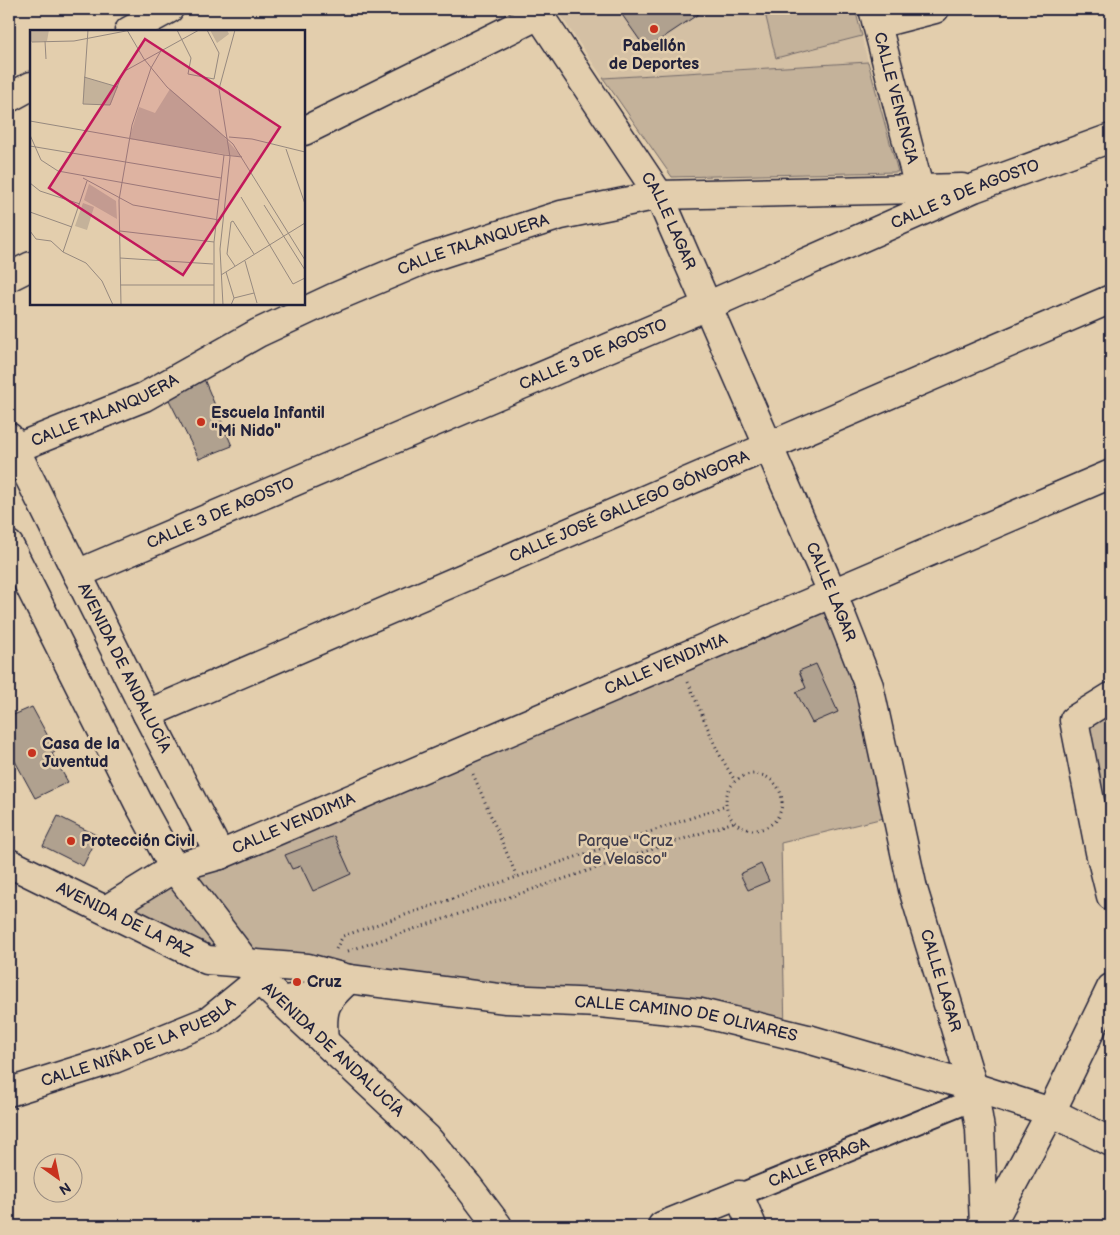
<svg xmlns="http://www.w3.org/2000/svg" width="1120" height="1235" viewBox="0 0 1120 1235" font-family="'Balsamiq Sans',sans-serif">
<rect width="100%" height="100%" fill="#e3cead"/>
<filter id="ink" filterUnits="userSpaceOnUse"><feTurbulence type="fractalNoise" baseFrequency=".02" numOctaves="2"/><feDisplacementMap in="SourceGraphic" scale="10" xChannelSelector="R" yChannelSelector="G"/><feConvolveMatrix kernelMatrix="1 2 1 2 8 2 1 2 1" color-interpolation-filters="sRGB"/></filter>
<g filter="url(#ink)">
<polygon fill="#d4c0a4" points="556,9 855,9 868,62 603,78"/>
<g fill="#c4b29a" stroke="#736a6a">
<polygon points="764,9 855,9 862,36 776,58"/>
<polygon points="868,62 898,172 672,177 603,78"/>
<polygon points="832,592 896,815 781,843 785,1033 245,963 106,910"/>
<polygon points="1111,697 1111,848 1074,720"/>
</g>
<g fill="#b0a18f" stroke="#22223b">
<polygon points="618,9 706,9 646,49"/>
<polygon points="204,379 232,446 199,459 168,398"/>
<polygon points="816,664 838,712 812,723 796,692 806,688 799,671"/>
<polygon points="32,707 56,751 52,754 68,782 35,798 9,750 9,717"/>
<polygon points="58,816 98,836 83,866 43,846"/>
<polygon points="334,836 351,874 313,891 301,866 292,869 285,855"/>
<polygon points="761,864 769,881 748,890 740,874"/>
</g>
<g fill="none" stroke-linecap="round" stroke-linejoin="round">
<defs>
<g id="pedestrian">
<path id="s1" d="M739,1195L975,1099"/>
</g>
<g id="minor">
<path id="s2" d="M535,9L659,195L832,592L869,686L913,889L973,1087L980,1129L984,1226"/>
<path id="s3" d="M873,9L919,188"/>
<polyline points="877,24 935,9"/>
<polyline points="129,31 169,9"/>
<polyline points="9,98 31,86"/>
<polyline points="304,131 539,15"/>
<polyline points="9,277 31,266"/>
<path id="s4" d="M9,437L147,714L220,855L174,868L106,910"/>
<path id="s5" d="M9,451L144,397L258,333L333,298L428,258L561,215L659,195L962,188"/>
<path id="s6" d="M77,574L707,306L974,188L1111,138"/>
<polyline points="1111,697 1074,720 1100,852 1111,896"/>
<path id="s7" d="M147,714L1111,299"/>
<path id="s8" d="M220,855L1111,474"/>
<path id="s9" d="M9,863L207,960L308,968L349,979L506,999L600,1003L701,1013L808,1039L973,1087L1051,1112L1111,1142"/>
<polyline points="281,1001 312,995 343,982"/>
<path d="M324,1041C321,1008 324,1001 349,979"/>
<path id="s10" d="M9,1092L114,1059L210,1020L259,980"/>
<polyline points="662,1226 739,1195 752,1226"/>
<polyline points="990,1226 1051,1112 1111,988"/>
</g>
<g id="secondary">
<path id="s11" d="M9,545L138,802L174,868L259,980L427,1138L468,1186L498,1226"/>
</g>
</defs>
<use href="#pedestrian" stroke="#22223b" stroke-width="25"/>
<use href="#minor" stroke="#22223b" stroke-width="31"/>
<use href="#secondary" stroke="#22223b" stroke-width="31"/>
<g stroke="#22223b" stroke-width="3" stroke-dasharray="1 4" stroke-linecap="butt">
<polyline points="688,682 718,752 735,781"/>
<circle cx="754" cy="802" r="28"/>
<polyline points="473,774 517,877"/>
<polyline points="336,949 343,936 726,806"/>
<polyline points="348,951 734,822"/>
</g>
<use href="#pedestrian" stroke="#e3cead" stroke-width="21"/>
<use href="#minor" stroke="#e3cead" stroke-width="28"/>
<use href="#secondary" stroke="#e3cead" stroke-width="28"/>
</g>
</g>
<g fill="#c8321e" stroke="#e3cead" stroke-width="2">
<circle cx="654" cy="29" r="5"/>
<circle cx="201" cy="422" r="5"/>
<circle cx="32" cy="753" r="5"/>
<circle cx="71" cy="841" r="5"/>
<circle cx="297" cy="982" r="5"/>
</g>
<g text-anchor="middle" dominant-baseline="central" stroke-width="5" stroke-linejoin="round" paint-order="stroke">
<g font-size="16" font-weight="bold" fill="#22223b" stroke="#e3cead" text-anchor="start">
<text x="654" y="46" text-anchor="middle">Pabellón<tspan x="654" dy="18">de Deportes</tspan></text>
<text x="211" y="413">Escuela Infantil<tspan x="211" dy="18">"Mi Nido"</tspan></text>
<text x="42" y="744">Casa de la<tspan x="42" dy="18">Juventud</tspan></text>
<text x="81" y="841">Protección Civil</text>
<text x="307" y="982">Cruz</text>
</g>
<g font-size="16" fill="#22223b" stroke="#e3cead">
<text stroke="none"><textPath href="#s3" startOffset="92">CALLE VENENCIA</textPath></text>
<text stroke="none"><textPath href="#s6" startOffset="966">CALLE 3 DE AGOSTO</textPath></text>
<text stroke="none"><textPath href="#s2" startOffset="251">CALLE LAGAR</textPath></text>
<text stroke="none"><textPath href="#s5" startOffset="509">CALLE TALANQUERA</textPath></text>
<text stroke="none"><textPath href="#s6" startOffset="561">CALLE 3 DE AGOSTO</textPath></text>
<text stroke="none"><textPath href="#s5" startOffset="104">CALLE TALANQUERA</textPath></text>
<text stroke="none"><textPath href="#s7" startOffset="525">CALLE JOSÉ GALLEGO GÓNGORA</textPath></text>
<text stroke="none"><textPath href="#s6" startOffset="156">CALLE 3 DE AGOSTO</textPath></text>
<text stroke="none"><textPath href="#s2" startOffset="656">CALLE LAGAR</textPath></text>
<text stroke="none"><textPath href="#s8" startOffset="485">CALLE VENDIMIA</textPath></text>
<text stroke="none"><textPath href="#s4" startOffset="258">AVENIDA DE ANDALUCÍA</textPath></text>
<text stroke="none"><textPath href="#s8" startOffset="80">CALLE VENDIMIA</textPath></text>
<text stroke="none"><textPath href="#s9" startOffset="129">AVENIDA DE LA PAZ</textPath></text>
<text stroke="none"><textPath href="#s2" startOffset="1061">CALLE LAGAR</textPath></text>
<text stroke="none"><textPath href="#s9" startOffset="704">CALLE CAMINO DE OLIVARES</textPath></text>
<text stroke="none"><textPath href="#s10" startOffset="139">CALLE NIÑA DE LA PUEBLA</textPath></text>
<text stroke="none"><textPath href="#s11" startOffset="605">AVENIDA DE ANDALUCÍA</textPath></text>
<text stroke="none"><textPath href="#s1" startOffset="86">CALLE PRAGA</textPath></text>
</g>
<g font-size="16" fill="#423f4e" stroke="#e3cead">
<text x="625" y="841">Parque "Cruz<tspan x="625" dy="18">de Velasco"</tspan></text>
</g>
</g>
<g transform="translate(30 30)">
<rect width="275" height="275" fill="#e3cead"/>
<path d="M1,0H19L17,11L0,12ZM180,0H197L199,4L187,13ZM54,47L88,57L80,75L53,74ZM140,59L188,100L212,127L99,109L109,77L125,83ZM59,154L86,171L87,189L54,170ZM53,173L64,177L57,200L45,196Z" fill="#c4b29a"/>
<path fill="none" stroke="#96897f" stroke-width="1" d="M58,0L53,74L80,75L93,42L169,0M97,0L114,29L137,57L203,114L275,230M147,0L161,28L158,44L184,49L189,23L177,0M15,11L16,29M2,12L44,11L101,0M54,47L88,57M0,91L194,125M0,105L11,130L28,141L189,170M199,107L222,109L275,122M0,116L191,148M256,119L275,174M53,148L103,175L189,190M0,153L10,161L50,174M211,167L263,254L275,248M234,175L275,240M0,182L42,197M0,201L6,209L21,211L33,222L56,233L72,251L83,275M90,201L184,212M33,222L57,151M90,228L183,234M215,231L227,273M205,236L197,224L201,192L203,191L224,224M196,242L204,268L201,275M191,245L275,193M90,255H184M204,268L224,263M91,275L89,170L102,95L121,38L132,19M184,275V212L194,125L212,127M193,275L190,219L200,127L189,59L205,0"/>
<path fill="#c2185b" fill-opacity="0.15" stroke="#c2185b" stroke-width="2.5" d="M115,9L250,97L153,245L19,158Z"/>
<rect width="275" height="275" fill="none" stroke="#22223b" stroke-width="2.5"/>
</g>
<rect width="1120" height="1235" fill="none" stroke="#e3cead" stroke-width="30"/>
<rect x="15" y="15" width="1090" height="1205" fill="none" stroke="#22223b" stroke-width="2" filter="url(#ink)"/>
<g transform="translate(58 1178) rotate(147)"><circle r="24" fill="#e3cead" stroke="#96897f"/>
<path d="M0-4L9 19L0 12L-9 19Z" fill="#c8321e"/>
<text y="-8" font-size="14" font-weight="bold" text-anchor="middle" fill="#22223b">N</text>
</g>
</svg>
